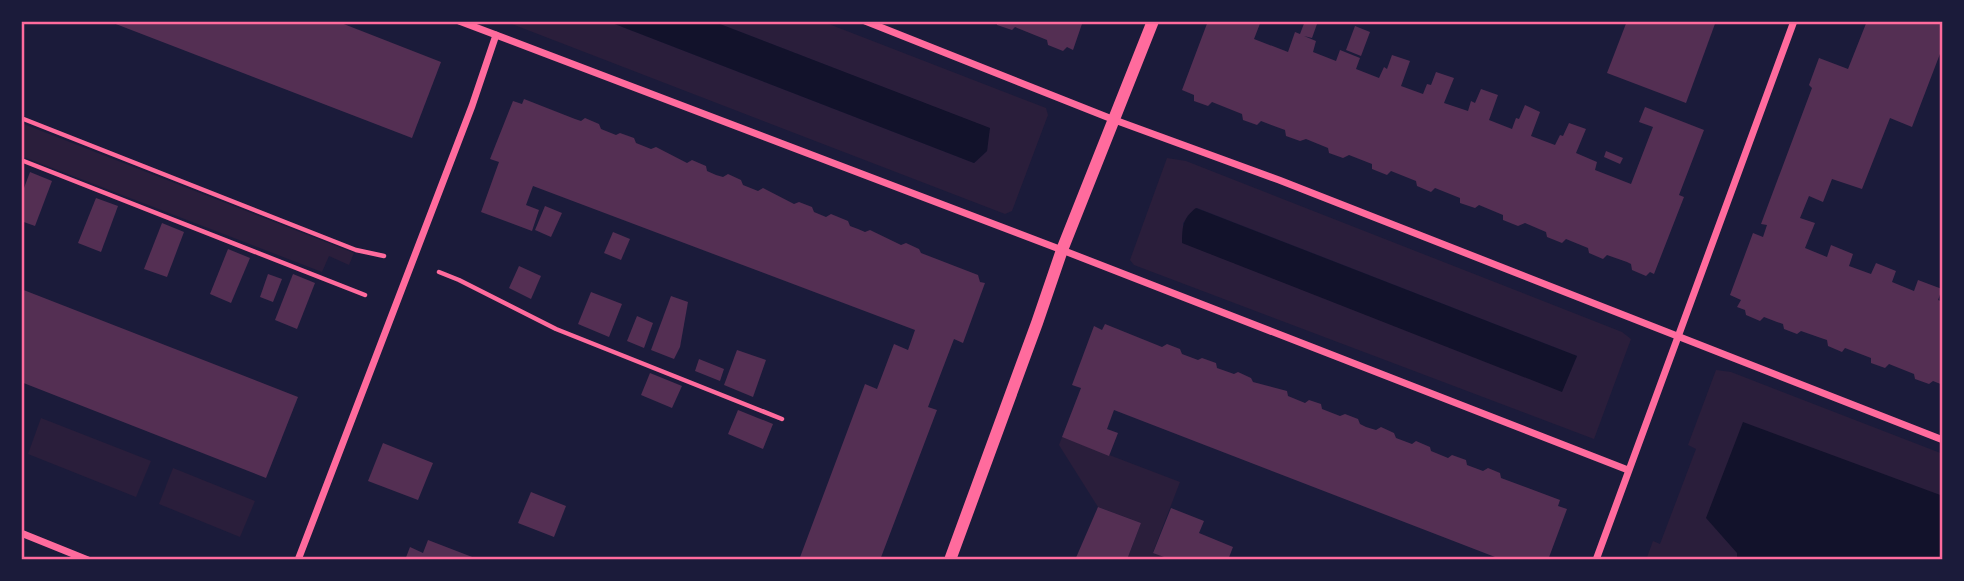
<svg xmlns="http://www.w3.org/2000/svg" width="1964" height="581" viewBox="0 0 1964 581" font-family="Overpass,sans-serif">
<rect width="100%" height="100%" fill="#1b1b3a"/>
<g fill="#2a1e3b" fill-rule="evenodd">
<polygon points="504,21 607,21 974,163 987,151 989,128 712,21 821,21 1046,108 1048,115 1012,211 1005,214"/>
<polygon points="21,123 354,253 349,265 329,256 322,272 21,156"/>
<path d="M1167,158L1186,161L1622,332L1631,339L1594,439L1134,265L1130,260ZM1197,208L1577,356L1562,391L1183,243V223Z"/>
<polygon points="1716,370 1731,372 1943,454 1943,560 1646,560 1653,541 1660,544 1696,449 1688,445"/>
<polygon points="41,418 151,461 136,497 28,454"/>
<polygon points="1062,437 1180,482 1153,552 1172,560 1135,560 1128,557 1141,523 1098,507 1059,445"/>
<polygon points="173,468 255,501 240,537 159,504"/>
</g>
<g fill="#12122b">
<polygon points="607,21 712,21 990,128 987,151 974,163"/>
<path d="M1196,208L1577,356L1562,392L1182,243C1182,226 1183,218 1196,208Z"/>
<polygon points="1743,422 1943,496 1943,560 1737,560 1737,553 1706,518"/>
</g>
<g fill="#542f53">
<polygon points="108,21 336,21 441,62 412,138"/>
<polygon points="996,21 1083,21 1073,50 1067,47 1063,51 1048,45 1047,40 1015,27 1012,30 997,25"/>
<polygon points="1208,21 1261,21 1254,39 1288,52 1295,32 1300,34 1305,21 1309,21 1317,24 1312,38 1304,36 1316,41 1313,52 1336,61 1340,50 1360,58 1356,69 1379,78 1384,67 1387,69 1392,55 1410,61 1401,86 1423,94 1427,84 1431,85 1436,72 1454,78 1444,103 1468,111 1471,101 1475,103 1481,89 1498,95 1489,120 1512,129 1516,118 1519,119 1525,105 1540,112 1531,136 1555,145 1560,135 1563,136 1569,123 1586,129 1576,153 1597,162 1595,170 1631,184 1653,127 1639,122 1645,107 1704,130 1679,195 1684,197 1654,274 1650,272 1646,276 1632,270 1631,264 1627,262 1607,255 1603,259 1589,253 1588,248 1566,239 1562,243 1547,237 1546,232 1525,223 1518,226 1503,220 1503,215 1479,205 1475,208 1460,203 1460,198 1435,188 1431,192 1417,186 1416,181 1391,171 1387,175 1372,169 1372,164 1349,155 1343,158 1329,153 1328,148 1306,139 1300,141 1286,136 1285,130 1261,121 1257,125 1243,120 1242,114 1212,102 1208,106 1194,101 1194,95 1182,90"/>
<polygon points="1627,21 1716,21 1686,103 1607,73"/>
<polygon points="1867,21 1943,21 1943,46 1912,127 1890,118 1862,189 1832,179 1823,202 1809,196 1800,218 1815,223 1805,248 1827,257 1831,245 1853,254 1849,266 1871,274 1876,263 1896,271 1892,282 1914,291 1918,280 1942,289 1938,300 1943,302 1943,385 1933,381 1929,384 1915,379 1914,374 1889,364 1885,368 1871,363 1871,358 1845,348 1842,352 1828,346 1827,340 1821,338 1801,331 1797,334 1784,329 1783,324 1777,322 1764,317 1760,321 1746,315 1745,310 1737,307 1741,300 1730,295 1753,233 1763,237 1767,225 1761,224 1812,88 1809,85 1819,58 1848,69"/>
<polygon points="1355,26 1370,32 1361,56 1346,50"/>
<polygon points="524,99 575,119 581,121 585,118 599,124 601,129 616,135 620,133 634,138 636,143 651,149 656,147 687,163 692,160 706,166 707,171 716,175 723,177 728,174 741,180 743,185 758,191 763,188 794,204 799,202 812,207 814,212 826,217 831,214 848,221 850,226 858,229 865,232 870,230 901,245 906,243 919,249 921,253 978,275 980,282 985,283 963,343 954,339 928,407 937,410 880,560 799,560 865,384 877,389 894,344 908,350 915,330 533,186 526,205 539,210 532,231 481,212 499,162 490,159 513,101 522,104"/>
<polygon points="1606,151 1623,158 1620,164 1604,157"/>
<polygon points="30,172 52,181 35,226 21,221 21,196"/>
<polygon points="96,198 118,206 101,252 78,243"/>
<polygon points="545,206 562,213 551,237 535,230"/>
<polygon points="162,223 184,232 167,277 144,269"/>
<polygon points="613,232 630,239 621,260 604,253"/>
<polygon points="228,249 250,258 231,303 210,294"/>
<polygon points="519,266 541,276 531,299 509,288"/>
<polygon points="268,274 282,279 273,302 260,297"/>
<polygon points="293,274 315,283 297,329 275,320"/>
<polygon points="21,289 298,397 266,478 21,382"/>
<polygon points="591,292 622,304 609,337 578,324"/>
<polygon points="671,296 688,302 680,347 674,359 651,350"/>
<polygon points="637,316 653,323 644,348 627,341"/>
<polygon points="1105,324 1162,347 1167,344 1180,349 1182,354 1198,360 1202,358 1216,363 1217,368 1234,374 1238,372 1251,378 1253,382 1287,391 1288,396 1305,403 1309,400 1321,404 1322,409 1340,416 1345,414 1358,419 1360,424 1366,427 1376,430 1381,427 1394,433 1396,438 1412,444 1416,441 1430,447 1431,451 1448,458 1452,455 1466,460 1467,465 1483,471 1488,468 1500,473 1501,478 1560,500 1558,506 1567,509 1548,560 1494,560 1495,557 1114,410 1107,429 1118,433 1109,456 1062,437 1081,388 1072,385 1094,326 1102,330"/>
<polygon points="737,350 766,360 753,397 724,385"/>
<polygon points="699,359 724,369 720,381 695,371"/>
<polygon points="650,373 682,386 672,408 641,395"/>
<polygon points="738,410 773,424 763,449 728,434"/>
<polygon points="383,443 433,463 418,500 368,481"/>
<polygon points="531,492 566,506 554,537 518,523"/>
<polygon points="1098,507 1141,523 1128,557 1135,560 1075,560"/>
<polygon points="1171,508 1204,521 1199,533 1233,547 1228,560 1172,560 1153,553"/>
<polygon points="428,540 480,560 405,560 410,547 423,553"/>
</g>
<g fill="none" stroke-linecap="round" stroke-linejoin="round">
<g stroke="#ff6b9d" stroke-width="4.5">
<polyline points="21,118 356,250 384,256"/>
<polyline points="21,160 365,295"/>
<polyline points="439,272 459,280 556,329 782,419"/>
</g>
<g stroke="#ff6b9d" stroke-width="7">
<polyline points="459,21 1062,250 1628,470"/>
<polyline points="865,21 1112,119 1279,180 1943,440"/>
<polyline points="21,533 88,560"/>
<polyline points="298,560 472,106 496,35"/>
<polyline points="1596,560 1794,21"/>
</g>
<polyline stroke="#ff6b9d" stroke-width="12" points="950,560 1037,323 1062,250 1153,21"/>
</g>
<rect width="1964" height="581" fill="none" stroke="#1b1b3a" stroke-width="46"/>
<rect x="23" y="23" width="1918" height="535" fill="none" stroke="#ff6b9d" stroke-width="2.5"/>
</svg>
